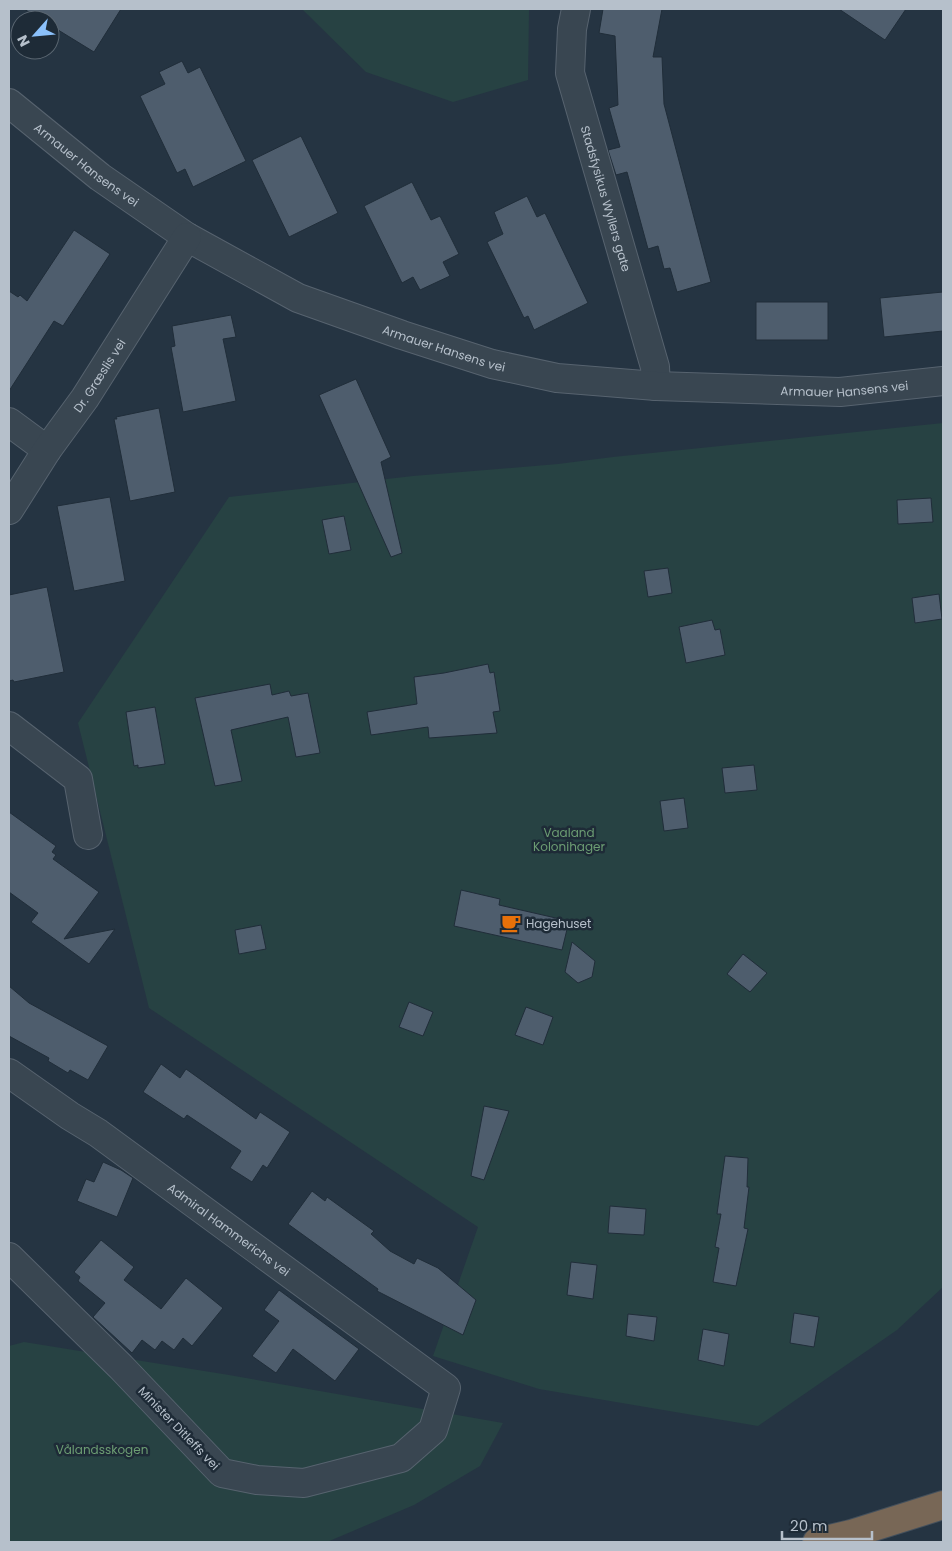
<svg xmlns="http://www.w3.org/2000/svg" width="952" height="1551" viewBox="0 0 952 1551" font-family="Poppins,sans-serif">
<rect width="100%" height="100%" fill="#253442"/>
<g fill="#274243">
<polygon points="302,9 529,9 528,80 453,102 366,72"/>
<polygon points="943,423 943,1287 897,1330 758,1426 539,1389 433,1356 478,1227 149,1008 78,723 229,497 413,476 558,464 613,457"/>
<polygon points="24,1342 229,1375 503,1423 480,1466 414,1505 327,1542 9,1542 9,1346"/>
</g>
<g fill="#4e5d6d" stroke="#202d39">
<polygon points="24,9 121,9 94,52 50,25 50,20 42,20"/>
<polygon points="603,9 662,9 653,57 662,57 664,104 711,282 677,292 670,268 664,269 658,246 648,249 627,172 616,175 608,150 620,147 609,108 618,105 615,36 599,33"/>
<polygon points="839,9 906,9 885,40"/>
<polygon points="182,61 188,73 200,67 246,161 193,187 185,169 177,173 140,96 165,84 159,72"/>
<polygon points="301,136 338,213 289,237 252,160"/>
<polygon points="412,182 431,220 440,216 459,254 443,262 450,276 420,290 413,277 402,283 364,206"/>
<polygon points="527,196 537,217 545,213 588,303 534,330 528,316 524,318 487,242 503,234 494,212"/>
<polygon points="74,230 110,254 63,326 54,321 9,391 9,291 18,297 20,295 27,301"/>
<polygon points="943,292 943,331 884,337 880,298"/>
<rect x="756" y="302" width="72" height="38"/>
<polygon points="231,315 236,337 223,339 236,401 183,412 171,347 175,346 172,326"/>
<polygon points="356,379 391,457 381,462 402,553 391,557 319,395"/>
<polygon points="159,408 175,492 130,501 114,419 117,419 116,417"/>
<polygon points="110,497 125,581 74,591 57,506"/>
<polygon points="931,498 933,522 898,524 897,500"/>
<polygon points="344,516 351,550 329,554 322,520"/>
<polygon points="668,568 672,593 648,597 644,571"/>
<polygon points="47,587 64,672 14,682 13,680 9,681 9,595"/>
<polygon points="939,594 942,619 915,623 912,598"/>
<polygon points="712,620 715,630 720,629 725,655 686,663 679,627"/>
<polygon points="488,664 490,673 494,672 500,711 493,712 497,733 429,738 428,727 371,735 367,712 417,704 414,677 444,673"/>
<polygon points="270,684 272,695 289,691 291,696 308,693 320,753 296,757 288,717 231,730 242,781 215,786 195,698"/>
<polygon points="155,707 165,764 138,768 138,765 134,766 126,712"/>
<polygon points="754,765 757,790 725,793 722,768"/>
<polygon points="684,798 688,828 664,831 660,801"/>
<polygon points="9,812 56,846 52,852 56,855 53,859 99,892 64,939 115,929 89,964 31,922 38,913 9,892"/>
<polygon points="461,890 500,899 499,905 569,921 562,950 454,926"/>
<polygon points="261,925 266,949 239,954 235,930"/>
<polygon points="572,942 595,961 592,977 578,983 565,972"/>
<polygon points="743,954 767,973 750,992 727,974"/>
<polygon points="9,986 29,1003 108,1046 88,1080 70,1070 68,1073 48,1061 49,1058 9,1036"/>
<polygon points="409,1002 433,1012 423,1036 399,1027"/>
<polygon points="526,1007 553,1017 543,1045 515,1035"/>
<polygon points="161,1064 180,1078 186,1069 256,1119 260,1112 290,1132 267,1168 263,1165 252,1182 230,1168 241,1151 187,1115 184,1119 143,1092"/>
<polygon points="484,1106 509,1111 484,1180 471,1176"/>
<polygon points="725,1156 748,1158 747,1187 749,1187 744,1228 748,1229 736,1286 713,1282 719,1248 715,1247 721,1214 717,1214"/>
<polygon points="103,1162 121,1170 133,1178 117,1217 77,1201 86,1179 94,1182"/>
<polygon points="312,1191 325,1201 327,1197 374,1231 371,1234 390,1251 414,1264 417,1258 438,1268 476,1300 463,1335 377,1291 378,1289 288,1224"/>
<polygon points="610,1206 646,1209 644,1235 608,1233"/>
<polygon points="101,1240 134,1267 124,1280 161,1309 186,1278 223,1308 192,1346 183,1338 174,1350 162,1341 155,1350 142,1340 132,1353 93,1317 105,1303 78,1281 80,1277 74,1272"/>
<polygon points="571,1262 597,1265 593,1299 567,1295"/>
<polygon points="279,1290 359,1349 335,1381 293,1349 276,1373 252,1356 279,1321 264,1310"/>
<polygon points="794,1313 819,1317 814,1347 790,1343"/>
<polygon points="628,1314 657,1317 654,1341 626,1336"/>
<polygon points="703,1329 729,1334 724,1366 698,1360"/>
</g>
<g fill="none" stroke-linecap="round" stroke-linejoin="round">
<defs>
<g id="minor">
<path id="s1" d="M576,9L572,29L570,73L655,367L656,386"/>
<path id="s2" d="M9,103L100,177L187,237L298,298L402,335L492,364L557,378L656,386L840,392L943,381"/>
<polyline points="9,422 47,450"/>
<path id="s3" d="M9,510L47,450L85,398L187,237"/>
<polyline points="9,726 78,779 88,835"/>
<path id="s4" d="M9,1073L70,1116L98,1133L446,1388L433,1430L401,1458L304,1483L257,1480L222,1473L121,1367L9,1257"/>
</g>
<polyline id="highway" points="817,1542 851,1534 943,1505"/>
</defs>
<use href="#minor" stroke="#57636f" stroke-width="30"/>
<use href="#highway" stroke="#44505c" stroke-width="30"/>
<use href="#minor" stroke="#394651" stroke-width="28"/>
<use href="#highway" stroke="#786756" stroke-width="28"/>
</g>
<defs>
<symbol id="cafe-bare" viewBox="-9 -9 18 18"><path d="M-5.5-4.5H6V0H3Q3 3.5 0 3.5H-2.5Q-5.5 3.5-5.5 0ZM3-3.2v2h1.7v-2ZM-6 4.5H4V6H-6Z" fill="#e8710a" stroke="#1e2b37" stroke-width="2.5" paint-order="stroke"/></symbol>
</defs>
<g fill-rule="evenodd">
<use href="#cafe-bare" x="497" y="909" width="28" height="28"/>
</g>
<g text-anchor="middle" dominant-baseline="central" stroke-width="5" stroke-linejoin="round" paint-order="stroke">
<g font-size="12" fill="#b6c0cb" stroke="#1e2b37">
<text stroke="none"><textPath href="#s2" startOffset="99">Armauer Hansens vei</textPath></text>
<text stroke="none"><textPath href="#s1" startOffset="195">Stadsfysikus Wyllers gate</textPath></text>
<text stroke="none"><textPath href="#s2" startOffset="504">Armauer Hansens vei</textPath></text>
<text stroke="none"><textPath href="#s3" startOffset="162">Dr. Græslis vei</textPath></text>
<text stroke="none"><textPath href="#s2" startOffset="909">Armauer Hansens vei</textPath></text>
<text stroke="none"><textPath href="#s4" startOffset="270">Admiral Hammerichs vei</textPath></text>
<text transform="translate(179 1428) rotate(46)">Minister Ditleffs vei</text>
</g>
<g font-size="12" fill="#6c9d73" stroke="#1e2b37">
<text x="569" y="832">Vaaland<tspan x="569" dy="14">Kolonihager</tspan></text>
<text x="102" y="1449">Vålandsskogen</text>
</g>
<g font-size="12" fill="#b6c0cb" stroke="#1e2b37" text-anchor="start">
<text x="526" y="923">Hagehuset</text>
</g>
</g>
<rect width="952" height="1551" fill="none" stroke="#b6c0cb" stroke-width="20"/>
<g transform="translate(35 35) rotate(243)"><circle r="24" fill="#1e2b37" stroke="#5b6772"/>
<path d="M0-4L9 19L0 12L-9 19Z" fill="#8bc1fb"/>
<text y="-8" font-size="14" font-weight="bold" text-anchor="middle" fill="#b6c0cb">N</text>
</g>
<path d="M782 1531v8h90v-8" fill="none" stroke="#b6c0cb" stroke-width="2.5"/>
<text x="790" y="1531" font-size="15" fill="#b6c0cb" stroke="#1e2b37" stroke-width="4" paint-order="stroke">20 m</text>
</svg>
